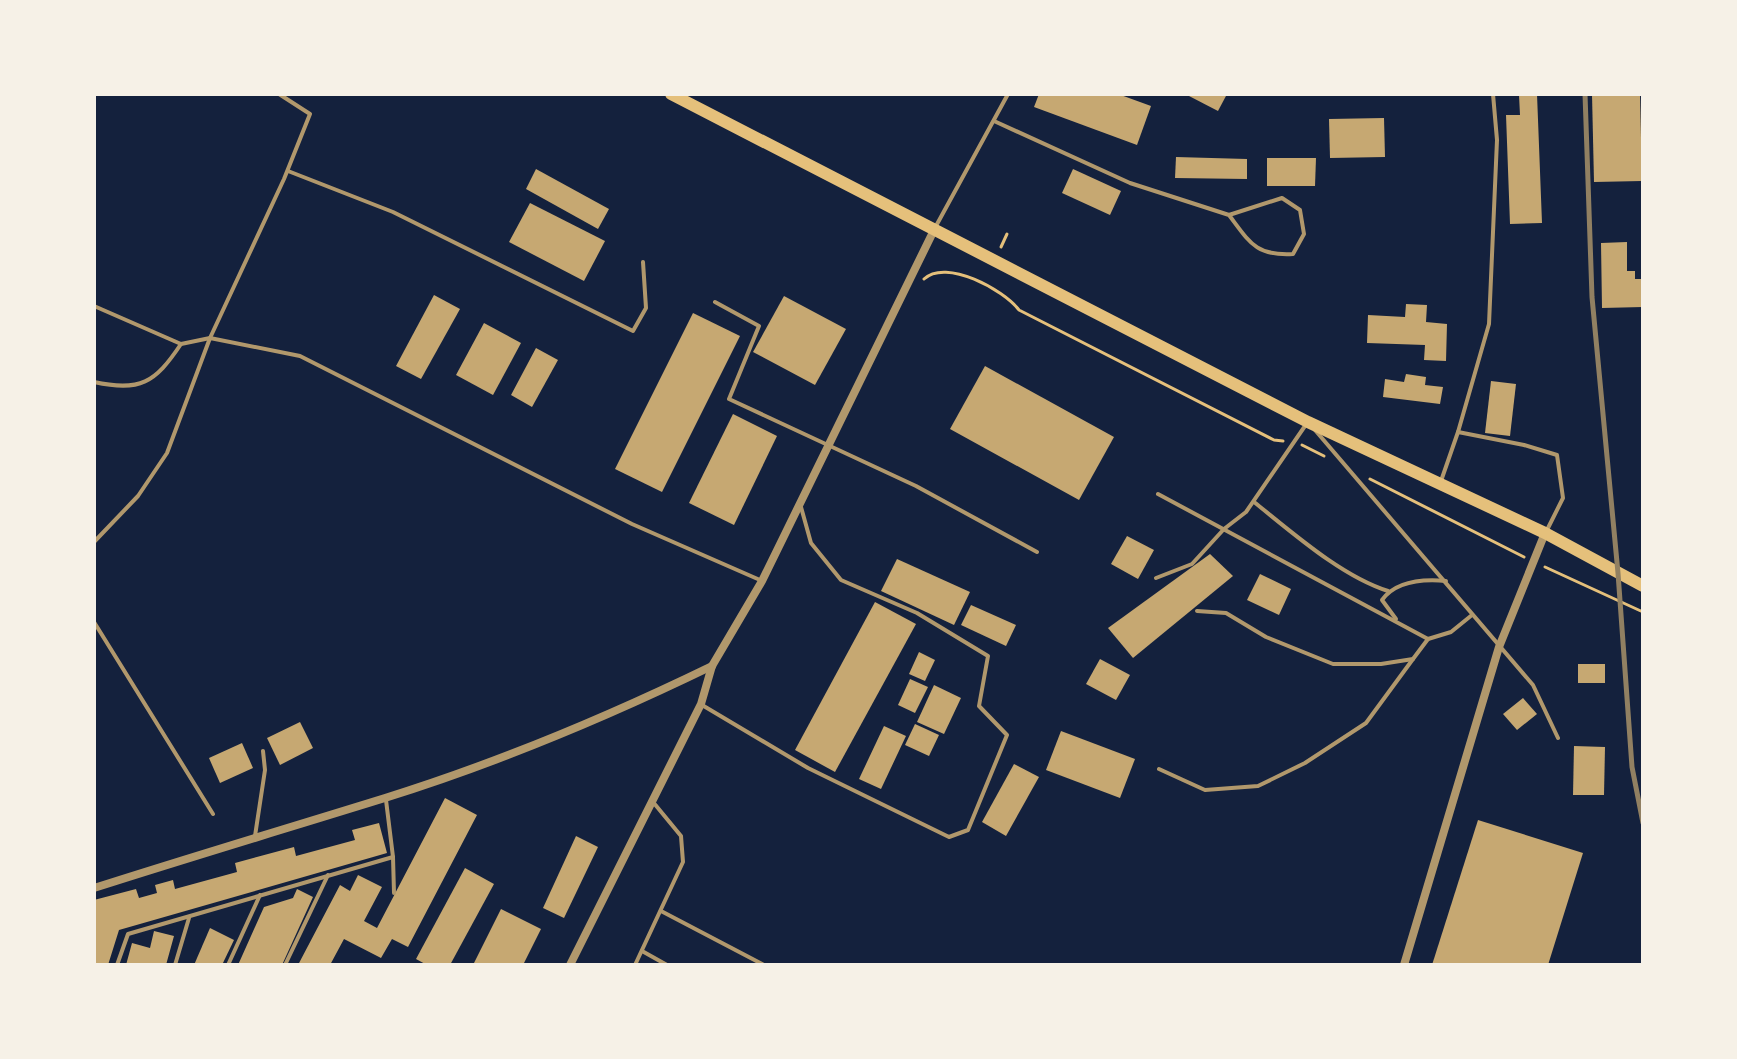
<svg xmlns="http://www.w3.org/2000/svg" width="1737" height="1059" viewBox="0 0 1737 1059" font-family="Montserrat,sans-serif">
<rect width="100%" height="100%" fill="#14213d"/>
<g fill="#c6a872">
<polygon points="1039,94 1118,94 1151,106 1137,145 1034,107"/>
<polygon points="1190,94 1227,94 1218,111 1189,96"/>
<polygon points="1537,94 1542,223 1510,224 1506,115 1520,115 1519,95"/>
<polygon points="1592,94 1640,94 1642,181 1594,182"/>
<polygon points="1384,118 1385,157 1330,158 1329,119"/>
<polygon points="1176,157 1247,159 1247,179 1175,178"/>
<polygon points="1267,158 1316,158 1315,186 1267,186"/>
<polygon points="536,169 609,209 598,229 526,189"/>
<polygon points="1073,169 1121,191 1110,215 1062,193"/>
<polygon points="530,203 605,241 584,281 509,242"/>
<polygon points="1627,242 1627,271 1635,271 1635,279 1643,279 1643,307 1602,308 1601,243"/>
<polygon points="434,295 460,309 421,379 396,366"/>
<polygon points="784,296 846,329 815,385 753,352"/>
<polygon points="1406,304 1427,305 1426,322 1447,324 1446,361 1424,360 1425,345 1367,343 1368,315 1405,317"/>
<polygon points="693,313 740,336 662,492 615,469"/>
<polygon points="484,323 521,343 493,395 456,375"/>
<polygon points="536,348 558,360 532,407 511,395"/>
<polygon points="985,366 1114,437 1079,500 950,429"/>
<polygon points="1406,374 1426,377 1425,385 1443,387 1440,404 1383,397 1385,379 1404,382"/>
<polygon points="1491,381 1516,384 1510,436 1485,433"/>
<polygon points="733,414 777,436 734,525 689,503"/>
<polygon points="1127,536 1154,550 1138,579 1111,564"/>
<polygon points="1210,554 1233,576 1133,658 1108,628"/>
<polygon points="897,559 970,592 954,625 881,591"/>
<polygon points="1260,574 1291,589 1279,615 1247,600"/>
<polygon points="875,602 916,624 835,772 795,750"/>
<polygon points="971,605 1016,625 1006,646 961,625"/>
<polygon points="919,652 935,660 925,681 909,674"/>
<polygon points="1100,659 1130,675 1116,700 1086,684"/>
<rect x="1578" y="664" width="27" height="19"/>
<polygon points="910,679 928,687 915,713 898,705"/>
<polygon points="934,685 961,698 944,734 917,722"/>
<polygon points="1523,698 1537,714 1517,730 1503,714"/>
<polygon points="300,722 313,748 280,765 267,738"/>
<polygon points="915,724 939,735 929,756 905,745"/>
<polygon points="884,726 906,736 881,789 859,779"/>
<polygon points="1061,731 1135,759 1120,798 1046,770"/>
<polygon points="242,743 253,768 220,783 209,758"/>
<polygon points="1574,746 1605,747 1604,795 1573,795"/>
<polygon points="1014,764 1039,777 1006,836 982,822"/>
<polygon points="445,798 477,815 408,947 392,939 381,958 344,939 330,965 298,965 340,885 350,891 358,875 382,887 364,921 377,928"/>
<polygon points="1478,820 1583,853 1548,965 1432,965"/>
<polygon points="379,823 387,853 119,930 108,965 94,965 94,900 136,889 139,898 157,893 155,885 173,880 175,889 237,872 235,863 294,847 296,856 355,840 352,830"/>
<polygon points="576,836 598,847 564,918 543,908"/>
<polygon points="465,868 494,884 450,965 427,965 416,959"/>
<polygon points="297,889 313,897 282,965 238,965 264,907 293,898"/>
<polygon points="501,909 541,929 523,965 473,965"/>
<polygon points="210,928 234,940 222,965 194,965"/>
<polygon points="154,931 174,936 166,965 126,965 132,943 150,948"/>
</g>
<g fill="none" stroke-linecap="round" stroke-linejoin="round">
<g stroke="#e5c07b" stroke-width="3">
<polyline points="1001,247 1007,234"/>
<path d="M924,279C946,258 1004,290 1019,310L1274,440L1283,441"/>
<polyline points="1302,445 1324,456"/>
<polyline points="1370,479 1524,557"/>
<polyline points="1545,567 1643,612"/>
</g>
<g stroke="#b1986c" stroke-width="4">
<path d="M994,121L1130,183L1229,215L1282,198L1300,210L1304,234L1293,254C1256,256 1250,243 1229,215"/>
<polyline points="288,171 393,212 633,331 646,308 643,262"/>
<polyline points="936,226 1008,94"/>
<polyline points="715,302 759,326 729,399 916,486 1037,552"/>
<polyline points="94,306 181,344 210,338 284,179 310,114 279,94"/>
<path d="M94,382C140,392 155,383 181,344"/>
<polyline points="1315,430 1533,685 1558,738"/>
<polyline points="1458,432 1489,324 1497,140 1493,94"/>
<polyline points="1441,481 1458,432 1524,445 1557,455 1563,498 1546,532"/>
<polyline points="1158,494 1428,639 1451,632 1472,615"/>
<path d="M1254,502C1293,533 1341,576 1388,591"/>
<polyline points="94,542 138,496 167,453 210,338 300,356 632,524 760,580"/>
<polyline points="1156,578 1192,564 1224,529 1246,512 1307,423"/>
<polyline points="1197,611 1226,613 1266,637 1333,664 1381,664 1413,659 1428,639"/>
<path d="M1396,619L1382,600C1396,581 1424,579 1446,581"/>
<polyline points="94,622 213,814"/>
<polyline points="702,705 808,768 949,837 968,830 1007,735 979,706 988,656 917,613 841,580 811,543 801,507"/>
<polyline points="1159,769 1205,790 1258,786 1305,763 1366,723 1413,659"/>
<polyline points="386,800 393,857 394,893"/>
<polyline points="255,836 265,770 263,751"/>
<polyline points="661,911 764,965"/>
<polyline points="642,951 667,965"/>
<polyline points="117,965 128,934 393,857"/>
<polyline points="175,965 189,918"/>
<polyline points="228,965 260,895"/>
<polyline points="285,965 328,875"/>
<polyline points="635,965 683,862 681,836 653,802"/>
</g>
<g stroke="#b1986c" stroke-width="8">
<path d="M94,888C191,857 288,828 385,798C497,763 607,717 712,666"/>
<polyline points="570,965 701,704 712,666 762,581 935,228"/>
<polyline points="1404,965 1499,647 1545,533"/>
</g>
<polyline stroke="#e5c07b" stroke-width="12" points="671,94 1308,422 1545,533 1643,586"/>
<polyline stroke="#918062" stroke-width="5" points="1585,94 1592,297 1618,573 1632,767 1643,823"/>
</g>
<rect width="1737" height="1059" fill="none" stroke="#f6f1e7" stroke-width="192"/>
</svg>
